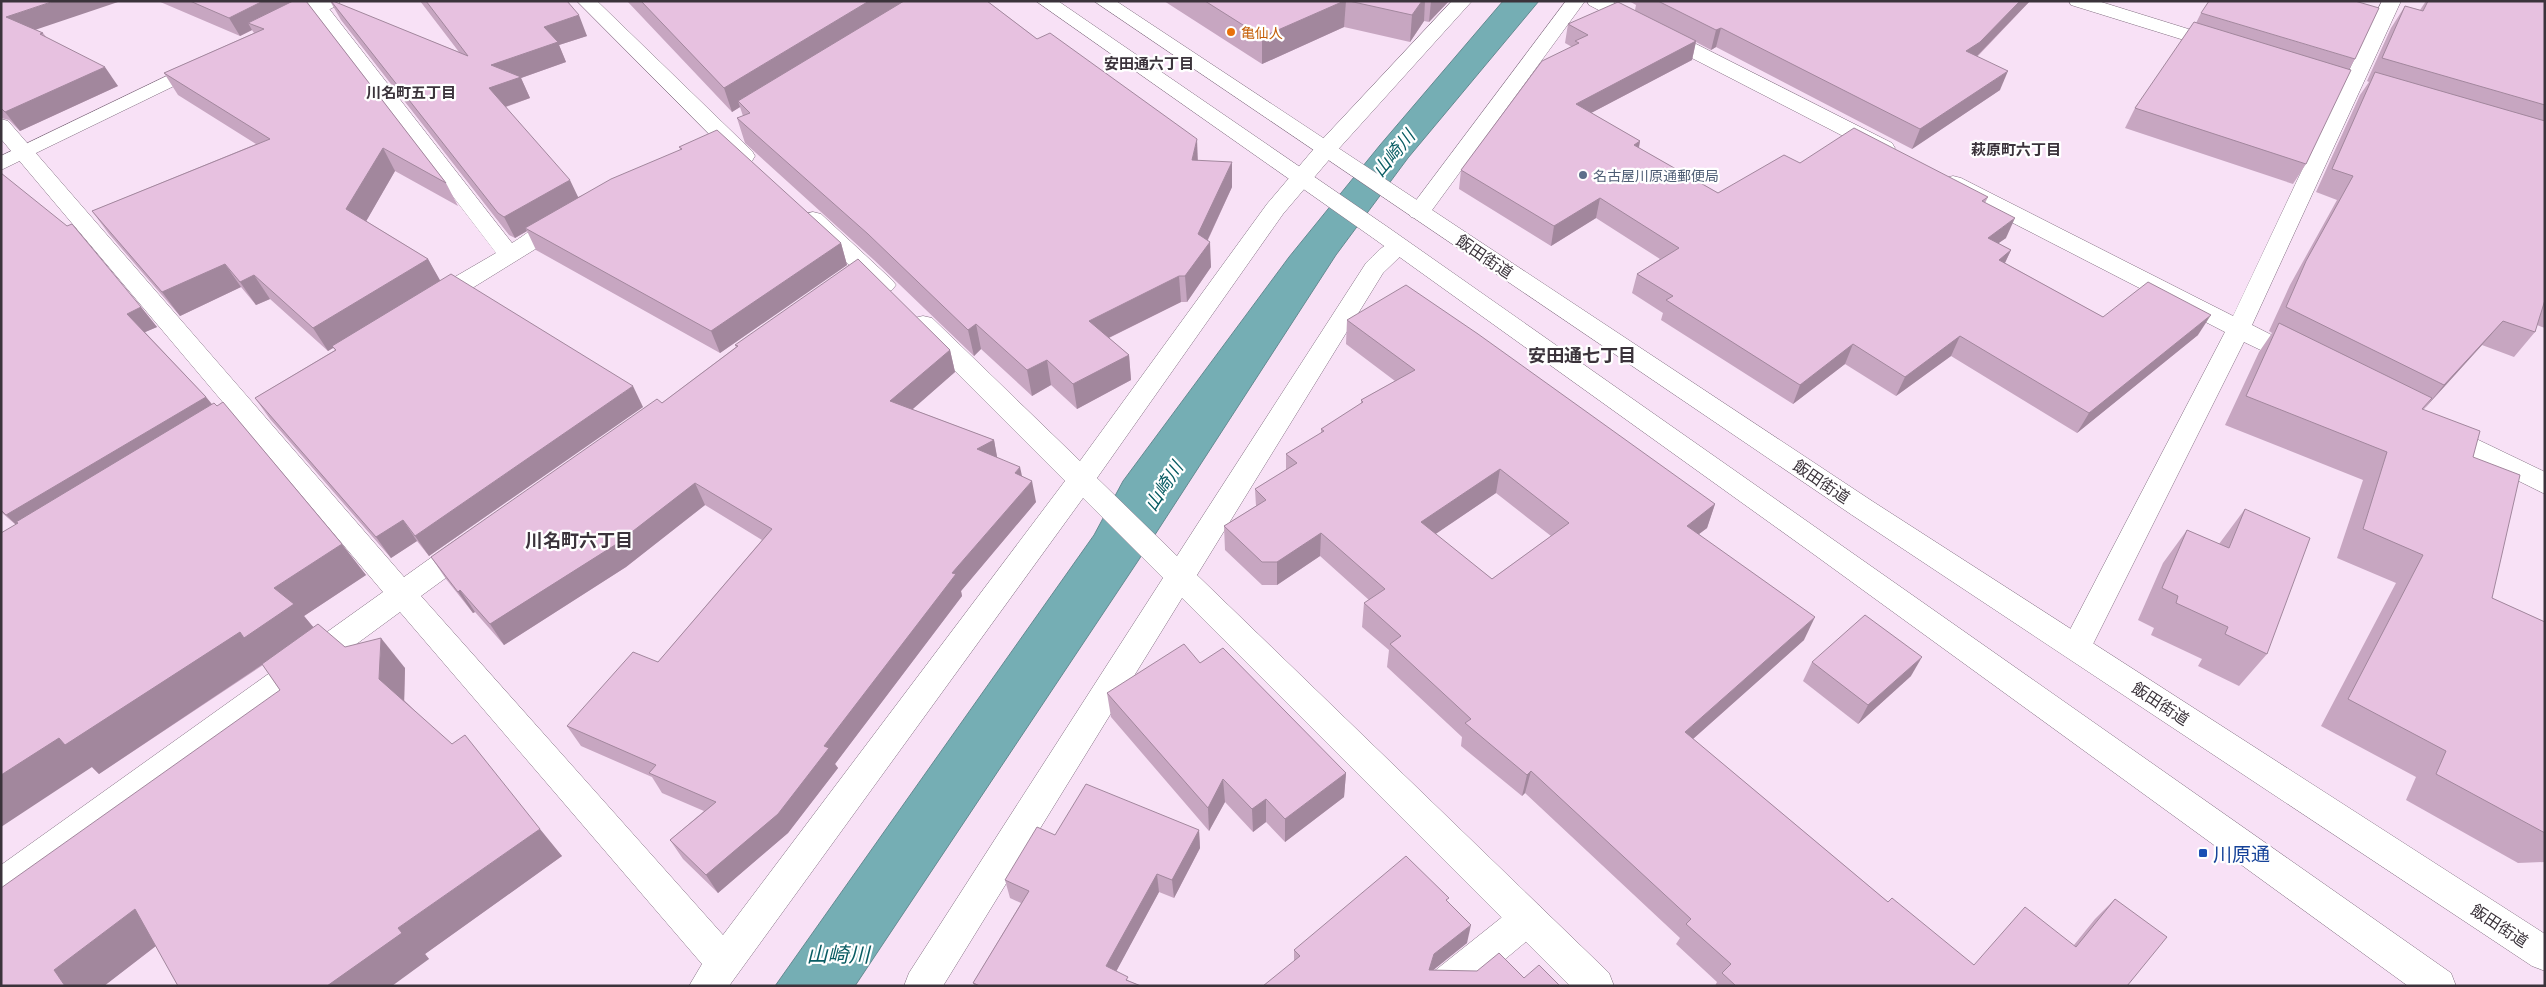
<svg xmlns="http://www.w3.org/2000/svg" width="2546" height="987" viewBox="0 0 2546 987" font-family="'Exo 2','Noto Sans JP',sans-serif">
<rect width="100%" height="100%" fill="#f8e1f6"/>
<polygon fill="#75aeb4" stroke="#648990" points="1503,1 1539,1 1408,158 1336,255 1138,561 855,986 775,986 1094,535 1123,481 1289,257 1380,145"/>
<g fill="none" stroke-linecap="round" stroke-linejoin="round">
<defs>
<polygon id="service" points="1528,901 1540,906 1545,918 1540,930 1473,986 1427,986 1432,973 1516,906"/>
<g id="minor">
<path d="M304,1H323L512,243C529,233 551,212 571,217L574,222L571,227L440,308L431,310L422,308L419,302L422,296L496,253Z"/>
<polygon points="577,1 597,1 752,151 755,156 752,161 744,162 736,161"/>
<path d="M1452,1H1472L1334,154L1283,214L1097,478L1177,556L1366,263C1378,252 1389,236 1407,241L1411,246L1383,273L1197,575L1609,973L1614,986H1570L1182,598L943,986H904L909,973L1163,578L1083,498L729,986H689L702,964L400,612L13,896L1,901V865L383,592L1,139V119L8,121L404,577L460,537L470,534L480,537L484,545L480,553L421,596L723,935L1065,481L914,330L911,324L914,318L923,316L932,318L1080,461L1267,204L1318,144Z"/>
<polygon points="1566,1 1585,1 1427,217 1419,219 1411,217 1408,212 1411,207"/>
<polygon points="1587,1 1611,1 1892,143 1895,148 1892,153 1884,154 1876,153 1589,5"/>
<polygon points="2069,1 2098,1 2227,41 2230,45 2227,49 2213,49 2071,5"/>
<polygon points="2382,1 2401,1 2252,325 2307,353 2311,359 2307,365 2298,368 2244,342 2087,656 2076,659 2065,656 2061,647 2225,332 1945,188 1942,183 1945,178 1953,176 1961,178 2233,316"/>
<polygon points="813,212 821,214 892,280 896,285 892,290 884,293 876,290 805,224 802,219 805,214"/>
<polygon points="2441,422 2545,472 2545,494 2432,438 2428,431 2432,424"/>
</g>
<g id="tertiary">
<polygon points="316,1 340,1 338,5 288,30 274,30 271,26 274,22"/>
<polygon points="202,59 209,61 212,65 209,69 1,170 1,156"/>
</g>
<g id="trunk">
<polygon points="1036,1 1058,1 1389,228 2451,973 2456,986 2408,986 1812,553 1373,238"/>
<polygon points="1094,1 1116,1 1872,501 2545,934 2545,971 2532,966 1852,515"/>
</g>
</defs>
<use href="#service" stroke="#836f82" stroke-width="1"/>
<use href="#minor" stroke="#836f82" stroke-width="1"/>
<use href="#tertiary" stroke="#836f82" stroke-width="1"/>
<use href="#trunk" stroke="#836f82" stroke-width="1"/>
<use href="#service" fill="#fff" fill-rule="evenodd"/>
<use href="#minor" fill="#fff" fill-rule="evenodd"/>
<use href="#tertiary" fill="#fff" fill-rule="evenodd"/>
<use href="#trunk" fill="#fff" fill-rule="evenodd"/>
</g>
<g fill="#c7a6c1" fill-rule="evenodd">
<polygon points="1,1 36,30 43,33 47,38 118,86 20,131 9,120 1,118"/>
<polygon points="158,1 306,1 446,183 458,206 395,171 366,221 428,259 440,281 643,407 429,556 417,541 391,558 270,419 255,398 335,350 333,348 328,351 270,299 256,305 241,287 180,316 109,234 92,211 256,144 178,95 164,73 254,33 252,30 240,36"/>
<polygon points="330,1 459,52 420,1 567,1 587,36 559,45 566,62 521,78 530,98 506,107 578,197 681,150 679,147 841,243 847,265 720,353 536,250 527,231 515,238 509,235 341,20"/>
<polygon points="627,1 987,1 1232,187 1208,240 1211,267 1187,302 1181,302 1109,338 1129,355 1131,380 1077,409 1051,385 1032,396 981,349 974,356 874,260 745,143 737,118 743,116 740,107 732,112"/>
<polygon points="1164,1 1449,1 1429,22 1424,21 1410,42 1344,27 1262,64"/>
<polygon points="1629,1 2030,1 1977,57 2000,90 1912,149 1716,47 1711,50 1696,42 1692,60 1591,113 1640,141 1639,148 1718,193 1800,163 1988,197 1985,203 2006,238 1998,243 2011,250 2005,263 2103,317 2198,335 2077,433 1951,356 1896,396 1845,364 1793,404 1661,320 1663,313 1632,293 1637,274 1660,259 1596,218 1551,246 1459,189 1461,170 1572,47 1565,43 1568,24 1635,10 1636,5"/>
<polygon points="2426,1 2545,1 2545,328 2537,325 2535,332 2514,357 2482,345 2424,409 2422,409 2473,457 2492,598 2545,622 2545,862 2518,863 2406,800 2416,777 2321,726 2396,583 2337,558 2363,480 2225,425 2259,352 2272,333 2269,331 2290,285 2337,200 2316,192 2360,95 2369,82 2367,81 2391,28 2405,6 2420,10"/>
<polygon points="2201,13 2355,59 2349,69 2306,164 2293,184 2125,128 2135,108 2196,23"/>
<polygon points="1,173 141,307 157,327 145,332 206,397 212,404 366,575 304,616 314,628 345,647 405,668 404,700 562,856 425,954 429,959 156,946 104,986 1,986 280,690 263,665 99,774 92,767 16,525 1,512"/>
<path d="M1347,320L1715,504L1707,528L1699,534L1804,640L1693,739L1888,902L1974,965L2074,945L2095,919L2115,899L2127,986H1715L1717,982L1676,944L1680,938L1525,793L1522,796L1461,746L1462,737L1387,667L1389,650L1362,627L1364,603L1369,600L1320,556L1277,585H1262L1225,550L1224,526L1256,506L1255,489L1286,470V454L1321,433V429L1361,404V400L1395,381L1346,344ZM1496,493L1551,536L1492,579L1435,534Z"/>
<polygon points="735,345 950,350 955,372 912,409 994,440 997,458 1022,476 1036,502 961,591 962,596 835,764 838,768 788,833 718,893 683,859 670,840 704,811 662,793 652,777 581,746 567,726 658,662 762,540 705,505 626,567 504,645 475,612 473,613 446,579 431,557 662,403 736,347"/>
<polygon points="2245,509 2267,654 2239,686 2198,666 2202,659 2151,635 2154,628 2138,620 2163,563 2187,530 2219,544"/>
<polygon points="1812,662 1911,676 1858,724 1803,681"/>
<polygon points="1200,663 1346,773 1344,797 1285,842 1266,822 1253,832 1225,802 1209,831 1111,717 1107,693"/>
<polygon points="1199,830 1200,848 1174,898 1159,892 1116,971 1129,981 1141,986 975,986 973,983 1021,903 1010,898 1005,880 1055,835"/>
<polygon points="1448,902 1467,943 1432,970 1524,978 1294,960 1294,950"/>
</g>
<g fill="#a2879d">
<polygon points="54,1 121,1 20,35 6,17"/>
<polygon points="263,1 301,1 248,23 252,30 240,36 229,18"/>
<polygon points="869,1 913,1 738,101 740,107 732,112 724,88"/>
<polygon points="1344,1 1346,1 1344,27 1262,64 1262,37"/>
<polygon points="1422,1 1425,1 1424,21 1410,42 1412,15"/>
<polygon points="1431,1 1449,1 1429,22"/>
<polygon points="2020,1 2030,1 1972,61 1966,51"/>
<polygon points="579,15 587,36 559,45 566,62 521,78 530,98 499,109 489,88 491,65 544,27"/>
<polygon points="1721,28 1716,47 1711,50 1716,30"/>
<polygon points="1696,41 1692,60 1572,123 1576,104"/>
<polygon points="105,67 118,86 20,131 5,112"/>
<polygon points="2008,71 2000,90 1912,149 1920,129"/>
<polygon points="1197,139 1198,164 1192,160"/>
<polygon points="1640,141 1636,160 1634,145"/>
<polygon points="383,148 395,171 360,232 346,209"/>
<polygon points="1232,162 1232,187 1201,254 1210,242 1211,267 1187,302 1185,276 1198,234"/>
<polygon points="570,180 580,201 525,228 527,231 515,238 504,217"/>
<polygon points="1600,198 1596,218 1551,246 1554,226"/>
<polygon points="2015,218 2006,238 1979,257 1988,238"/>
<polygon points="841,243 847,265 720,353 711,331"/>
<polygon points="2011,250 2002,269 1999,260"/>
<polygon points="428,259 441,282 328,351 313,328"/>
<polygon points="225,264 241,287 180,316 162,292"/>
<polygon points="254,275 270,299 256,305 240,282"/>
<polygon points="1179,276 1181,302 1092,346 1089,321"/>
<polygon points="141,307 157,327 143,333 127,314"/>
<polygon points="2211,315 2198,335 2077,433 2089,413"/>
<polygon points="2503,321 2482,345 2424,409 2444,385"/>
<polygon points="976,324 981,349 974,356 968,330"/>
<polygon points="1960,336 1951,356 1896,396 1905,377"/>
<polygon points="1853,344 1845,364 1793,404 1800,385"/>
<polygon points="950,350 955,372 897,423 890,401"/>
<polygon points="1129,355 1131,380 1077,409 1073,384"/>
<polygon points="1047,360 1051,385 1032,396 1027,370"/>
<polygon points="633,386 643,407 429,556 415,536"/>
<polygon points="206,397 221,416 26,534 6,515"/>
<polygon points="994,440 998,462 977,449"/>
<polygon points="1020,467 1025,489 1015,473"/>
<polygon points="1500,469 1496,493 1418,546 1421,522"/>
<polygon points="1032,481 1036,502 961,591 962,596 835,764 838,768 788,833 718,893 706,875 824,746 952,573"/>
<polygon points="695,483 705,505 626,567 504,645 490,624"/>
<polygon points="1715,504 1707,528 1679,549 1687,526"/>
<polygon points="403,520 417,541 391,558 376,537"/>
<polygon points="1321,533 1320,556 1277,585 1277,562"/>
<polygon points="342,544 366,575 304,616 319,634 266,662 99,774 92,767 1,827 1,775 274,588"/>
<polygon points="460,590 475,612 473,613 458,592"/>
<polygon points="1815,617 1804,640 1676,754 1685,732"/>
<polygon points="381,638 405,668 404,708 379,679"/>
<polygon points="1922,657 1911,676 1858,724 1868,705"/>
<polygon points="1531,771 1525,793 1522,796 1527,775"/>
<polygon points="1346,773 1344,797 1285,842 1285,819"/>
<polygon points="1223,779 1225,802 1209,831 1208,808"/>
<polygon points="1266,799 1266,822 1253,832 1252,809"/>
<polygon points="540,829 562,856 425,954 429,959 392,986 327,986 398,928"/>
<polygon points="1199,830 1200,848 1174,898 1172,880"/>
<polygon points="1157,874 1159,892 1110,983 1106,966"/>
<polygon points="135,909 170,935 104,986 65,986 54,970"/>
<polygon points="1471,925 1467,943 1431,972 1429,970 1434,954"/>
</g>
<g fill="#e7c1e0" stroke="#a2879d" fill-rule="evenodd">
<polygon points="1,1 54,1 6,17 43,33 40,34 105,67 5,112 1,108"/>
<polygon points="190,1 263,1 229,18"/>
<polygon points="293,1 306,1 446,183 383,148 346,209 428,259 313,328 254,275 240,282 225,264 162,292 92,211 270,139 164,73 264,29 248,23"/>
<polygon points="331,1 333,1 468,56 426,1 567,1 579,15 544,27 558,42 491,65 521,77 489,88 570,180 504,217 498,213"/>
<polygon points="641,1 869,1 724,88"/>
<polygon points="904,1 987,1 1037,39 1050,33 1197,139 1192,160 1232,162 1198,234 1210,242 1185,276 1179,276 1089,321 1129,355 1073,384 1047,360 1027,370 976,324 968,330 868,234 737,118 750,113 738,101"/>
<polygon points="1205,1 1344,1 1262,37"/>
<polygon points="1349,1 1422,1 1412,15"/>
<polygon points="1658,1 2020,1 1980,42 1966,51 2008,71 1920,129 1721,28 1716,30"/>
<polygon points="2209,1 2355,1 2379,8 2355,59 2201,13"/>
<polygon points="2428,1 2545,1 2545,105 2382,58 2405,6 2423,11"/>
<polygon points="1618,2 1696,41 1576,104 1640,141 1634,145 1718,193 1784,155 1800,163 1854,128 1988,197 1982,201 2015,218 1988,238 2011,250 1999,260 2103,317 2148,282 2211,315 2089,413 1960,336 1905,377 1853,344 1800,385 1666,300 1673,296 1637,274 1679,248 1600,198 1554,226 1461,170 1542,61 1579,43 1575,41 1588,35 1568,24"/>
<polygon points="2194,22 2351,70 2306,164 2135,108"/>
<polygon points="2375,72 2545,121 2545,300 2535,332 2503,321 2444,385 2286,307 2306,261 2353,176 2332,169"/>
<polygon points="717,130 841,243 711,331 525,228 611,179 682,149 679,147"/>
<polygon points="1,173 67,226 72,224 141,307 127,314 206,397 6,515 1,510"/>
<polygon points="858,259 950,350 890,401 994,440 977,449 1020,467 1015,473 1032,481 952,573 956,574 824,746 829,748 778,814 706,875 670,840 716,802 649,773 656,765 567,726 633,652 658,662 772,529 695,483 615,545 490,624 460,590 458,592 431,557 657,399 662,403 738,346 735,345"/>
<polygon points="451,274 633,386 415,536 403,520 376,537 255,398 336,350 332,346"/>
<path d="M1406,285L1478,334L1715,504L1687,526L1815,617L1685,732L1888,902L1892,898L1974,965L2025,907L2076,947L2115,899L2167,937L2127,986H1736L1722,973L1731,964L1686,924L1691,919L1531,771L1527,775L1465,723L1471,719L1390,644L1401,636L1364,603L1385,589L1321,533L1277,562H1262L1224,526L1266,500L1255,489L1297,463L1286,454L1324,431L1321,429L1363,402L1361,400L1415,370L1347,320ZM1500,469L1569,523L1492,579L1421,522Z"/>
<polygon points="2279,323 2432,398 2422,409 2480,431 2473,457 2520,475 2492,598 2545,622 2545,833 2436,774 2446,751 2348,699 2423,555 2363,529 2387,452 2246,396"/>
<polygon points="223,402 342,544 274,588 294,604 244,638 240,632 65,745 59,738 1,775 1,533 18,523 16,522 214,403 217,406"/>
<polygon points="2245,509 2310,538 2267,654 2225,634 2228,627 2176,603 2178,596 2162,588 2187,530 2229,548"/>
<polygon points="1865,615 1922,657 1868,705 1812,662"/>
<polygon points="318,624 345,647 381,638 379,679 452,744 465,735 540,829 398,928 402,933 327,986 178,986 135,909 54,970 65,986 1,986 1,888 280,690 262,664"/>
<polygon points="1184,644 1200,663 1223,648 1346,773 1285,819 1266,799 1252,809 1223,779 1208,808 1107,693"/>
<polygon points="1086,784 1199,830 1172,880 1157,874 1106,966 1128,977 1126,980 1141,986 980,986 973,983 1029,891 1005,880 1037,827 1055,835"/>
<polygon points="1406,856 1449,898 1446,900 1471,925 1434,954 1429,970 1477,971 1499,953 1524,978 1539,965 1560,986 1263,986 1300,956 1294,950"/>
</g>
<circle fill="#e8710a" stroke="#fff" stroke-width="2" cx="1231" cy="32" r="5"/>
<circle fill="#5c6f8a" stroke="#fff" stroke-width="2" cx="1583" cy="175" r="5"/>
<rect fill="#1a4fb4" stroke="#fff" stroke-width="2" x="2198" y="848" width="10" height="10" rx="2.5"/>
<g text-anchor="middle" dominant-baseline="central" stroke-width="4.5" stroke-linejoin="round" paint-order="stroke">
<g font-size="14" fill="#c56008" stroke="#fff" text-anchor="start">
<text x="1241" y="32">亀仙人</text>
</g>
<g font-size="14" fill="#4e5e75" stroke="#fff" text-anchor="start">
<text x="1593" y="175">名古屋川原通郵便局</text>
</g>
<g font-size="15" font-weight="bold" fill="#3b333b" stroke="#fff">
<text x="1149" y="63">安田通六丁目</text>
<text x="411" y="92">川名町五丁目</text>
<text x="2016" y="149">萩原町六丁目</text>
</g>
<g font-size="16" fill="#3b333b" stroke="#fff">
<text transform="translate(1485 256) rotate(34)">飯田街道</text>
<text transform="translate(1822 481) rotate(34)">飯田街道</text>
<text transform="translate(2161 703) rotate(33)">飯田街道</text>
<text transform="translate(2500 925) rotate(33)">飯田街道</text>
</g>
<g font-size="18" font-style="italic" fill="#085c63" stroke="#fff">
<text transform="translate(1393 153) rotate(-50)">山崎川</text>
<text transform="translate(1163 486) rotate(-57)">山崎川</text>
</g>
<g font-size="18" font-weight="bold" fill="#3b333b" stroke="#fff">
<text x="1582" y="355">安田通七丁目</text>
<text x="579" y="540">川名町六丁目</text>
</g>
<g font-size="19" fill="#164399" stroke="#fff" text-anchor="start">
<text x="2213" y="853">川原通</text>
</g>
<g font-size="21" font-style="italic" fill="#085c63" stroke="#fff">
<text x="838" y="953">山崎川</text>
</g>
</g>
<rect width="2546" height="987" fill="none" stroke="#3b333b" stroke-width="5"/>
</svg>
